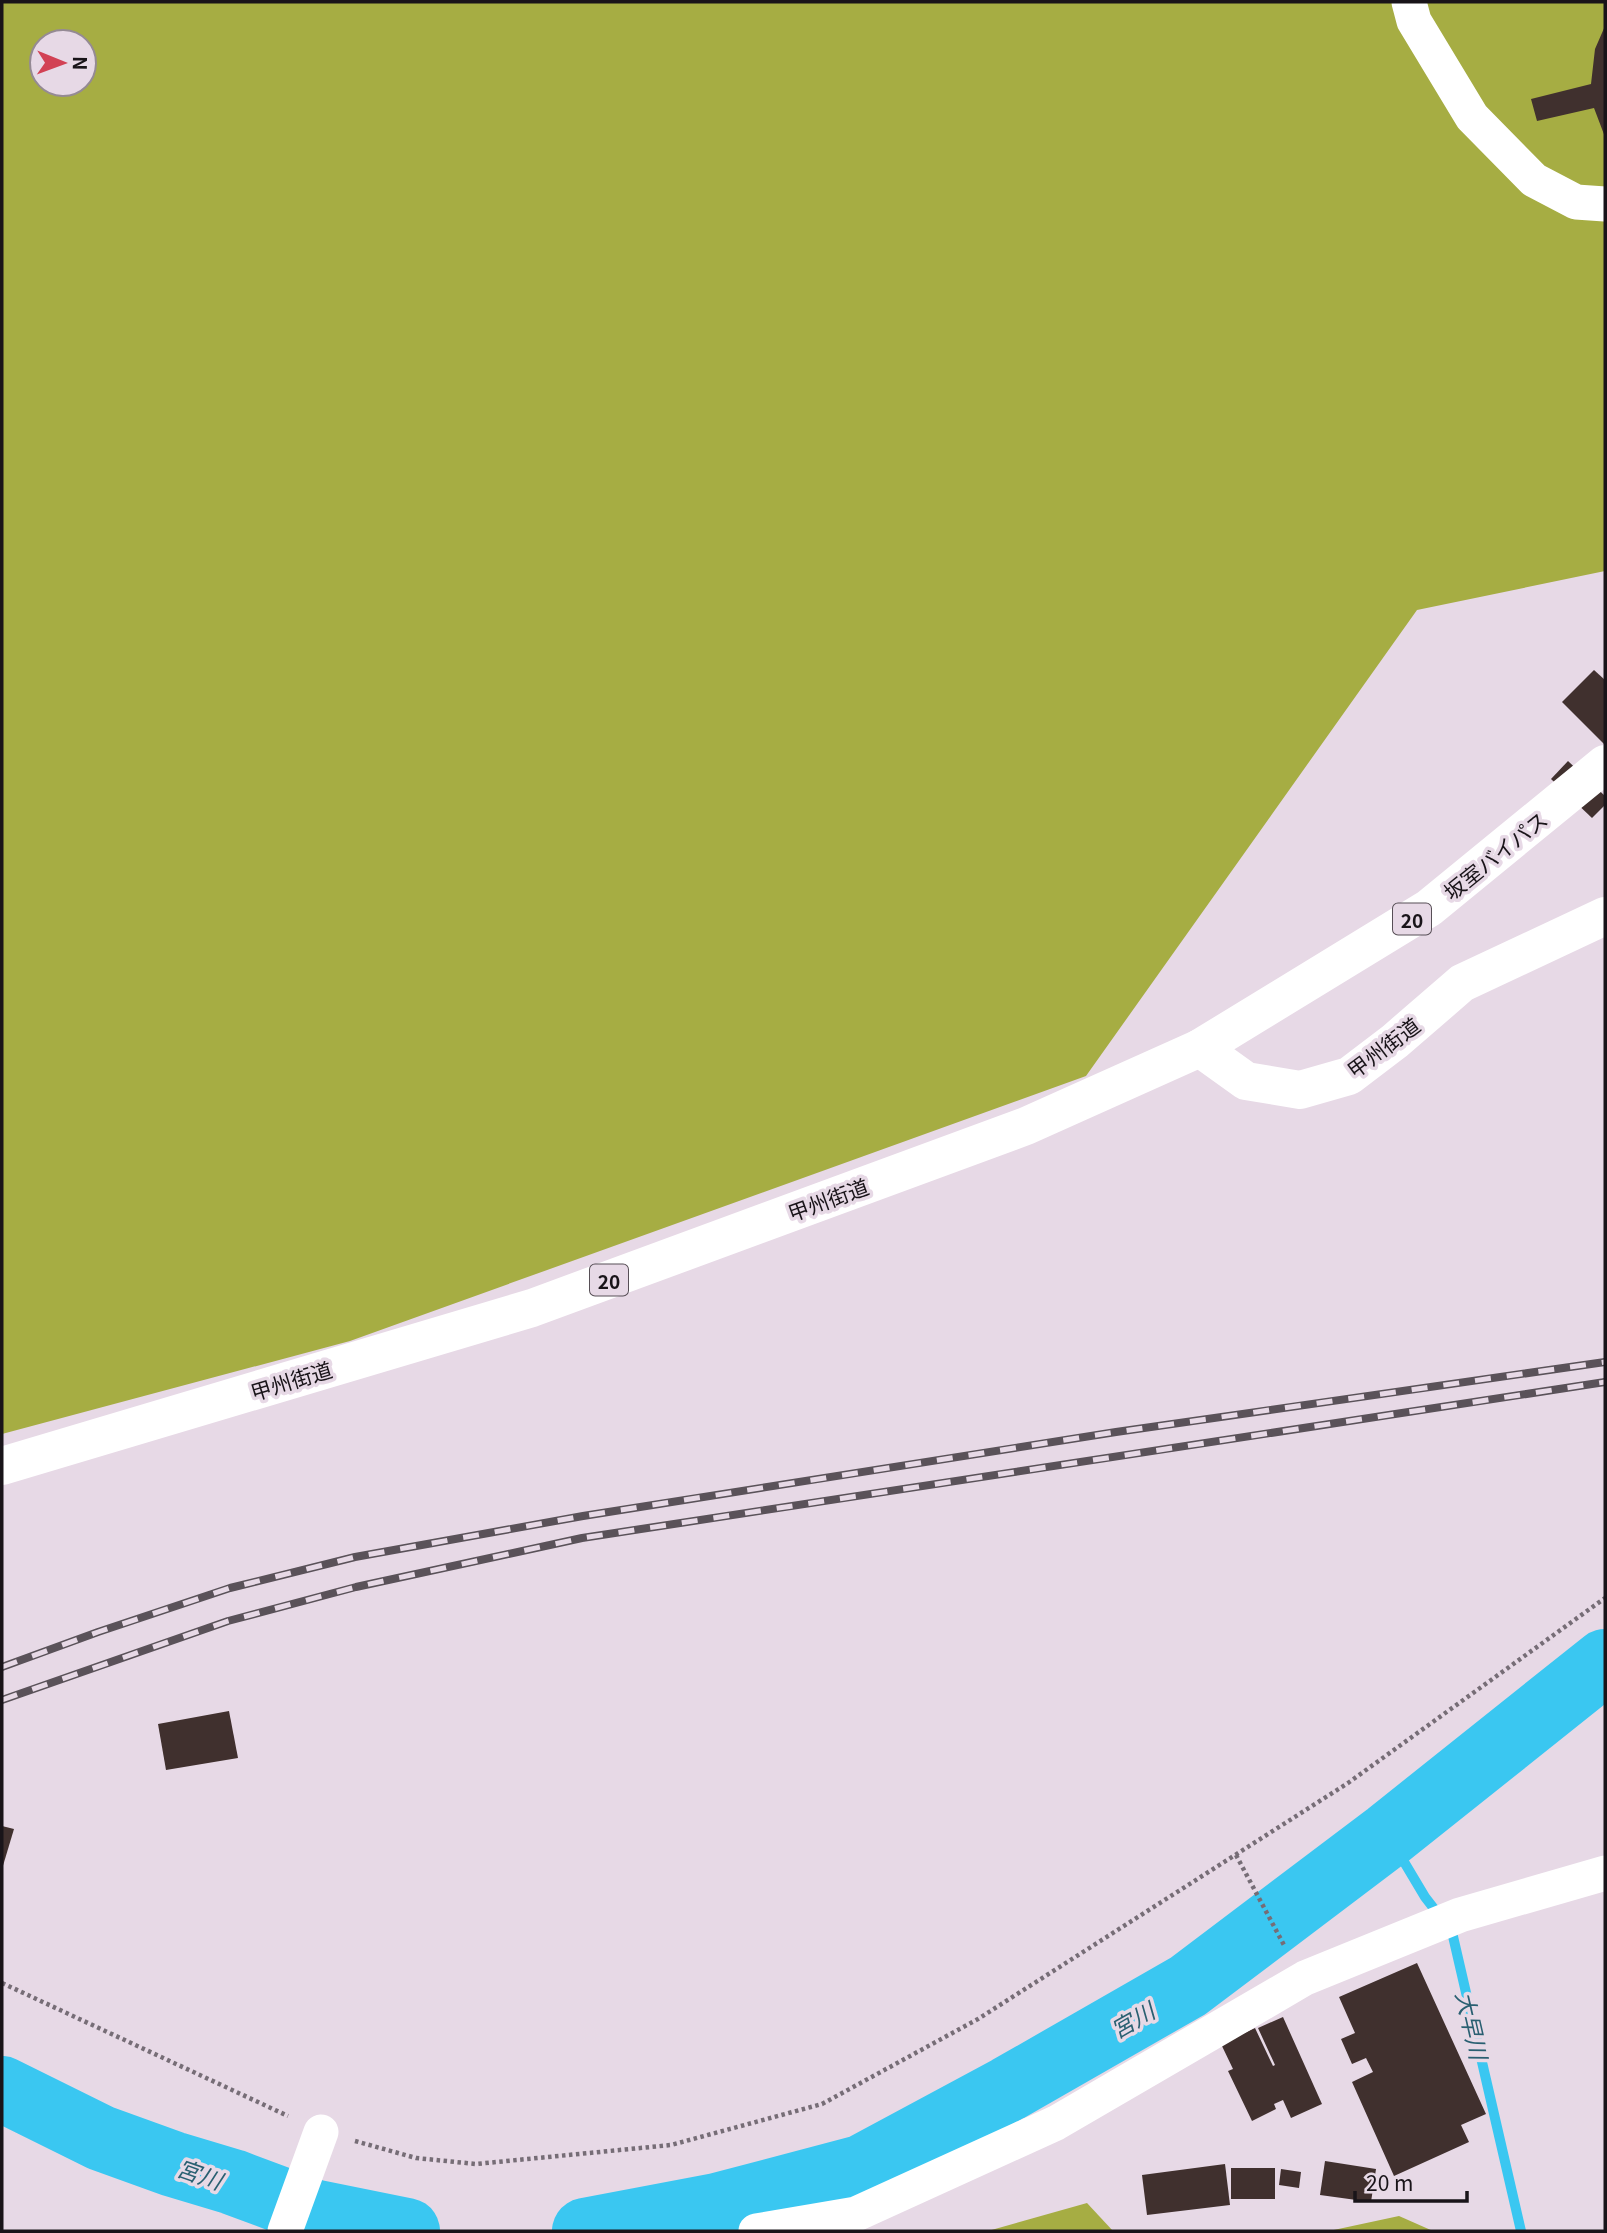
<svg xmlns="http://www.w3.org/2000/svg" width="1607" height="2233" viewBox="0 0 1607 2233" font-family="Georgia,'Noto Sans JP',serif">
<rect width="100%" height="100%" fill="#e7d9e6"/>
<g fill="#a6ad43" fill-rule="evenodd">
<path d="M2,2H1605V571L1417,610L1086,1076L350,1341L2,1434ZM42,42H84V84H42Z"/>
<polygon points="1087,2203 1113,2231 988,2231"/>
<polygon points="1399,2216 1433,2231 1329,2231"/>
</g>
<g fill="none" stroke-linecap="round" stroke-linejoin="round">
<polyline stroke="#3ac7f1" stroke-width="10" points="1388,1835 1425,1897 1452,1932 1521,2231"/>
<g stroke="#3ac7f1" stroke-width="66">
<polyline points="2,2089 101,2138 173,2164 233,2182 313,2212 407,2231"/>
<polyline points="585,2231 717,2206 861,2168 1008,2089 1188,1986 1388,1835 1605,1662"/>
</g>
</g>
<g fill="#40302e">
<polygon points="1605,26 1605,137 1594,108 1537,121 1531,99 1591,84 1595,49"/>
<polygon points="1594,670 1605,680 1605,745 1562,702"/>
<polygon points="1568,761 1605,796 1605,805 1592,818 1551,779"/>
<polygon points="229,1711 238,1758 166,1770 158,1724"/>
<polygon points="2,1826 14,1829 2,1869"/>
<polygon points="1417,1963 1486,2114 1461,2125 1469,2142 1394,2176 1352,2082 1373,2072 1366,2058 1352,2064 1341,2039 1355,2033 1339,1997"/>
<polygon points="1283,2017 1322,2104 1291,2118 1283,2100 1274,2104 1276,2109 1252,2121 1228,2071 1233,2069 1221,2044 1255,2028 1273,2066 1275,2065 1258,2028"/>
<polygon points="1325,2161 1376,2169 1371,2202 1320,2195"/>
<polygon points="1225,2164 1230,2205 1147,2215 1142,2175"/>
<rect x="1231" y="2168" width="44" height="31"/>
<polygon points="1281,2169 1301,2172 1299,2188 1279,2185"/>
</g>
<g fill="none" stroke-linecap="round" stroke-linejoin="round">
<g stroke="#766d76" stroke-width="4.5" stroke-dasharray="3.5 3.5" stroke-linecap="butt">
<polyline points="1236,1855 1285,1947"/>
<polyline points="2,1983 288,2116"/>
<polyline points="355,2141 416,2158 476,2164 671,2145 822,2104 978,2019 1348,1783 1605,1598"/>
</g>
<g stroke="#fff" stroke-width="35">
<polyline points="1409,2 1414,21 1472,117 1534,180 1576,202 1605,204"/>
<polyline points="285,2231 321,2132"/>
<polyline points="756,2231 856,2214 1056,2123 1305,1978 1460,1915 1605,1873"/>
</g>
<polyline stroke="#fff" stroke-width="38" points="1200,1048 1246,1081 1300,1090 1349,1076 1395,1041 1462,983 1605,916"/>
<polyline stroke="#fff" stroke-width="38" points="2,1466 532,1308 1026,1126 1200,1048 1429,908 1605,764"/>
<defs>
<g id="rail">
<polyline points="2,1667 98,1632 230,1588 355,1557 583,1516 1116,1432 1605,1362"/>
<polyline points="2,1700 228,1621 356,1587 582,1538 1605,1382"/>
</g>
</defs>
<use href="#rail" stroke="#5a5259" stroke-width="8"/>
<use href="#rail" stroke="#e7d9e6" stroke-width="5" stroke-dasharray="16" stroke-linecap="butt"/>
</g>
<g text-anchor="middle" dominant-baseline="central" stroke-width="7" stroke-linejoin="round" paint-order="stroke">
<g fill="#e7d9e6" stroke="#574f56" stroke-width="2">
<rect x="1393" y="903.5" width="38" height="31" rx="5"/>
<rect x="590" y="1264.5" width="38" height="31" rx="5"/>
</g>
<g font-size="19" font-weight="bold" fill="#191419">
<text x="1412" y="919">20</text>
<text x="609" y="1280">20</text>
</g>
<g font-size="21" fill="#191419" stroke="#e7d9e6">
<text transform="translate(1495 855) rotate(-39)">坂室バイパス</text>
<text transform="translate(1383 1047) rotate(-37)">甲州街道</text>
<text transform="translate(828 1199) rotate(-20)">甲州街道</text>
<text transform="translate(291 1380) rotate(-17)">甲州街道</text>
</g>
<g font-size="23" font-style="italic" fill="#295f71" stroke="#e7d9e6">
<text transform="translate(1132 2019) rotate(-30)">宮川</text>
<text transform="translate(1473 2025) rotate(77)">大早川</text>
<text transform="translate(200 2173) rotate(19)">宮川</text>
</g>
</g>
<rect width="1607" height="2233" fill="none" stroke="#191419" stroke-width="7"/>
<g transform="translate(63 63) rotate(91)"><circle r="33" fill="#e7d9e6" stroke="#958a94" stroke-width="2"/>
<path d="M0-5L12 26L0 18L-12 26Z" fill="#d24154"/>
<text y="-10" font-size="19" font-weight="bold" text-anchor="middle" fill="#191419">N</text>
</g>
<path d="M1355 2191v10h112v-10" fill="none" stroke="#191419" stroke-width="3.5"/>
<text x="1366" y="2191" font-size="21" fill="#191419" stroke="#e7d9e6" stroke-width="5" paint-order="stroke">20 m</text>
</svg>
